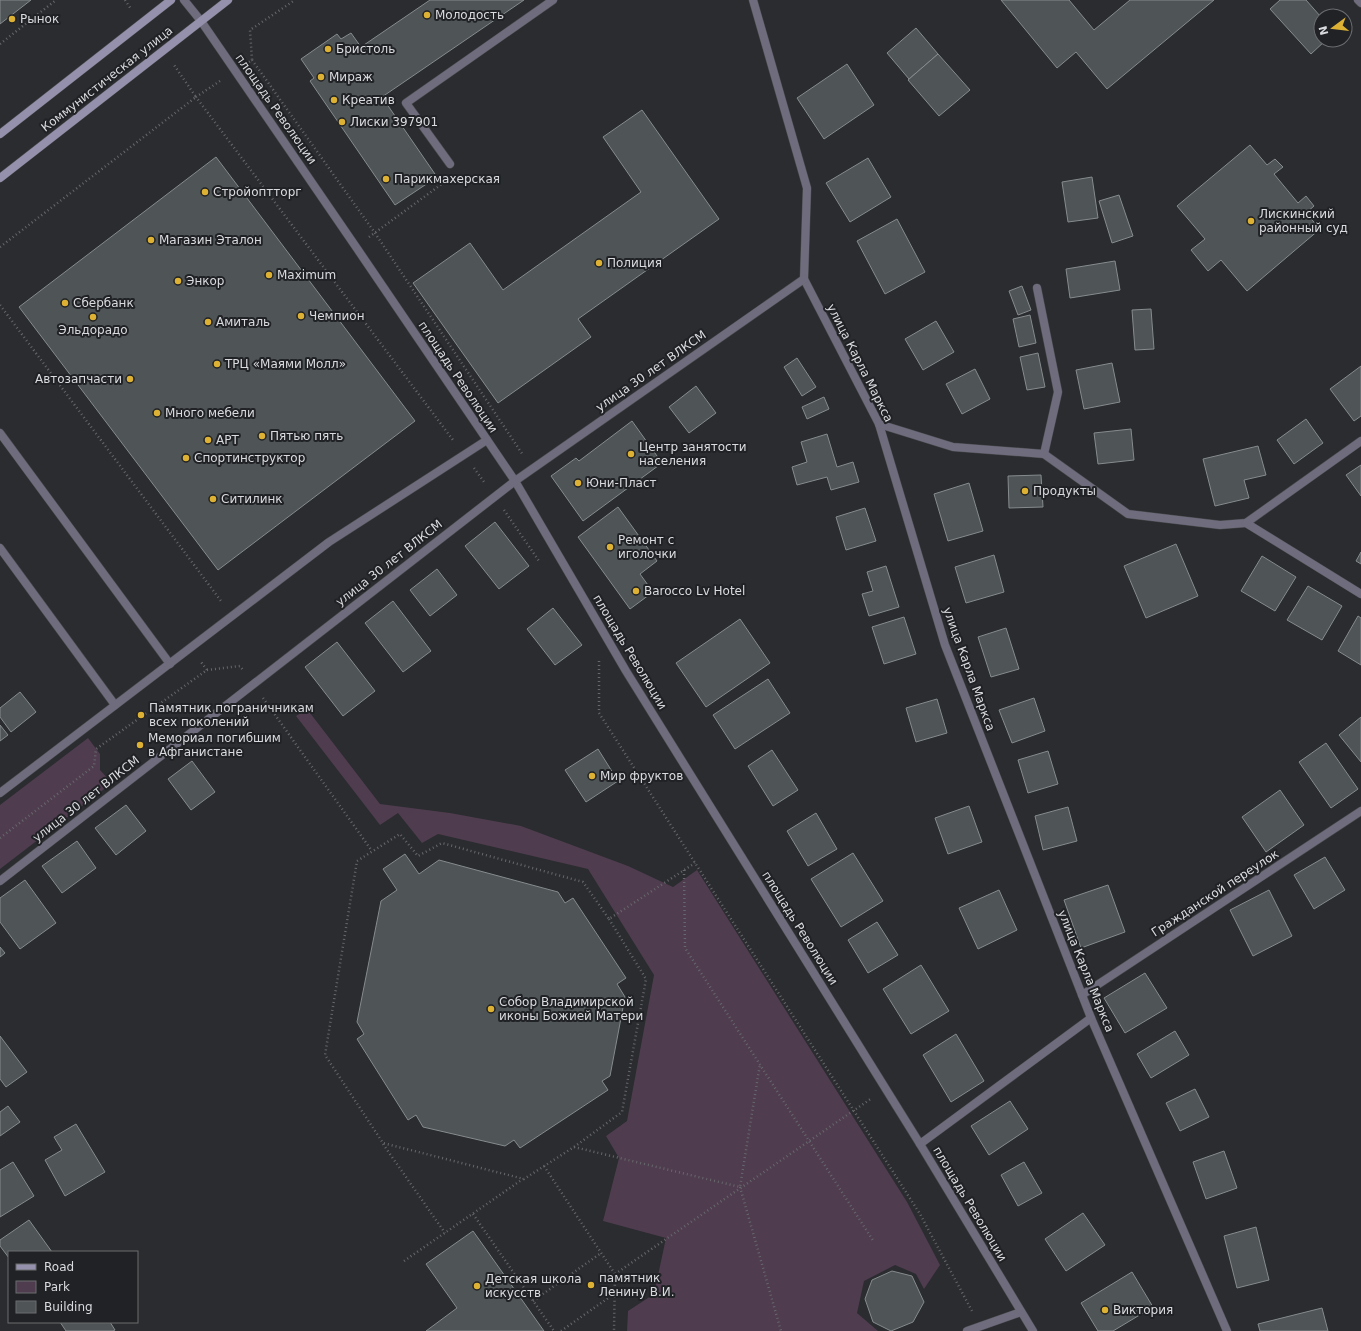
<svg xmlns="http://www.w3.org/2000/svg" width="1361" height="1331" viewBox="0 0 1361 1331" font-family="'DejaVu Sans',sans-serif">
<rect width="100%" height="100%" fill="#2a2c2f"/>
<g fill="#4f3c4f">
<polygon points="307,709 380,804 450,813 521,826 628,866 673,887 697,870 907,1202 940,1265 924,1289 916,1274 895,1265 864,1281 857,1313 878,1331 627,1331 628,1311 654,1294 666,1238 603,1221 619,1158 606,1136 627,1121 654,975 588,869 438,834 422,843 398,813 380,825 296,716"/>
<polygon points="88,738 100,754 100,770 112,783 0,869 0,805"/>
</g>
<g fill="#4f5456" stroke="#868b8d">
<polygon points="0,0 31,0 0,24"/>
<polygon points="430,0 524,0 382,97 437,177 395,205 310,81 314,78 301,59 337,34 341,39 351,33 361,47"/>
<polygon points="1001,0 1069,0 1094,30 1130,0 1214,0 1107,89 1076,52 1057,68"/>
<polygon points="1280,0 1306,0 1321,17 1321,40 1326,40 1311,54 1270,9"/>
<polygon points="916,28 938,54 909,79 887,53"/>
<polygon points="938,54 970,90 939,116 908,80"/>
<polygon points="847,64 874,105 824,139 797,98"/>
<polygon points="642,110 719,219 578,319 591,337 498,403 413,283 470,243 503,290 641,192 603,137"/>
<polygon points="1250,145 1267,165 1275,159 1283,167 1274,174 1298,203 1306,196 1314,206 1306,213 1320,229 1247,291 1221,260 1208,271 1191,250 1205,239 1177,206"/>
<polygon points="216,157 415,421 218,570 19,307"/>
<polygon points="868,158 891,197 850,222 826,183"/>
<polygon points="1092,177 1098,218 1068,222 1062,182"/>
<polygon points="1119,195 1133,236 1112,243 1099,201"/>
<polygon points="897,219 925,272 885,294 857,241"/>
<polygon points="1115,261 1120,290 1070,298 1066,269"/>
<polygon points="1022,286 1031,310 1018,315 1009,291"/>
<polygon points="1151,309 1154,349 1135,350 1132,310"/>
<polygon points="1030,315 1036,343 1019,347 1013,319"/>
<polygon points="936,321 954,352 923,370 905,339"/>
<polygon points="1038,353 1045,387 1027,390 1020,357"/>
<polygon points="797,358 816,387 802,396 784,367"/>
<polygon points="1112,363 1120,402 1084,409 1076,370"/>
<polygon points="1361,366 1361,416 1354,421 1330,389"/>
<polygon points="975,369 990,399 962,414 946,384"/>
<polygon points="696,386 716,413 689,433 669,407"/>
<polygon points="824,397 829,409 807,419 802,407"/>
<polygon points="1306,419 1323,443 1294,464 1277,440"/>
<polygon points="632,421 662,463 583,521 551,476 576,458 579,461"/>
<polygon points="1131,429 1134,460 1098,464 1094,433"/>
<polygon points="827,434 837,467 853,462 859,482 831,490 827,477 797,485 792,467 807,462 801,442"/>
<polygon points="1258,446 1266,475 1244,480 1249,498 1215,506 1203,459"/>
<polygon points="1361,465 1361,496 1346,475"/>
<polygon points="1041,475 1043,507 1009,508 1008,476"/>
<polygon points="969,483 983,531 948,541 934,494"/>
<polygon points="618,507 657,561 640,574 653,592 630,609 578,537"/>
<polygon points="865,508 876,541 846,550 836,517"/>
<polygon points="495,522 529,566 499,589 465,546"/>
<polygon points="1176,544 1198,596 1146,618 1124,566"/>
<polygon points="1361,552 1361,564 1356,561"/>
<polygon points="994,555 1004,592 966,603 955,567"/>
<polygon points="1262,556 1296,577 1275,611 1241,591"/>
<polygon points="886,566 899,607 869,616 862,594 873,591 867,572"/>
<polygon points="437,569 457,595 430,616 410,590"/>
<polygon points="1308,586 1342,606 1322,640 1287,620"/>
<polygon points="393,601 431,651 403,672 365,623"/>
<polygon points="553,608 582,645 555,665 527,629"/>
<polygon points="1358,616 1361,618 1361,665 1338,651"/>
<polygon points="904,617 916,654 884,664 872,627"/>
<polygon points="740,619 770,663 706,707 676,663"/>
<polygon points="1006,628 1019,669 991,677 978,637"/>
<polygon points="337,642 375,691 343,716 305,667"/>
<polygon points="768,679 790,713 735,749 713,715"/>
<polygon points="20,692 36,712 11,732 0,717 0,708"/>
<polygon points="1034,698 1045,731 1012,743 999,710"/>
<polygon points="937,699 947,733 916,742 906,708"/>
<polygon points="1361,717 1361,762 1339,735"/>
<polygon points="0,725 8,735 0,741"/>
<polygon points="1326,743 1358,789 1331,808 1299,762"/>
<polygon points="598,749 618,781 586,802 565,770"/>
<polygon points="772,750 798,790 773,806 748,766"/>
<polygon points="1048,751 1058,784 1028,793 1018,760"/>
<polygon points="192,761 215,792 191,810 168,779"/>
<polygon points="1280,790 1304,825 1266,852 1242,817"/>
<polygon points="126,805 146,831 116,855 95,828"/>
<polygon points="969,806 982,842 948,854 935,818"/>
<polygon points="1068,807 1077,841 1043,850 1035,816"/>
<polygon points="816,813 837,849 808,866 787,831"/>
<polygon points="77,841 96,868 62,893 42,866"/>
<polygon points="853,853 883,901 841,927 811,879"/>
<polygon points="405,854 419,874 439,860 558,892 565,903 573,898 626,978 617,984 625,997 610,1076 602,1081 608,1090 520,1148 514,1140 505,1146 423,1127 416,1115 408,1120 357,1039 364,1034 357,1022 381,901 397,890 383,869"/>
<polygon points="1325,857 1345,890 1314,909 1294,875"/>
<polygon points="25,880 56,923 20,949 0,922 0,898"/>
<polygon points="1108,885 1125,932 1081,948 1064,900"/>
<polygon points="999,890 1017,930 978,949 959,908"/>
<polygon points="1269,890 1292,936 1253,956 1230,910"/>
<polygon points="877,922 898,955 868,973 848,940"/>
<polygon points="0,947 5,953 0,957"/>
<polygon points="921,965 949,1011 911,1034 883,989"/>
<polygon points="1145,973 1167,1008 1125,1033 1104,998"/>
<polygon points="1175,1031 1189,1055 1151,1078 1137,1054"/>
<polygon points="956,1034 984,1081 951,1102 923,1055"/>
<polygon points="0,1036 27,1072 6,1087 0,1079"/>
<polygon points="1195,1089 1209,1117 1180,1131 1166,1103"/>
<polygon points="1010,1101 1028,1129 989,1155 971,1126"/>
<polygon points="8,1106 20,1122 0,1136 0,1112"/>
<polygon points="76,1124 105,1172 65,1196 45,1160 62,1150 54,1137"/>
<polygon points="1224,1151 1237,1188 1206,1199 1193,1162"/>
<polygon points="13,1162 34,1196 0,1217 0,1170"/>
<polygon points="1024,1162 1042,1193 1018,1206 1001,1175"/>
<polygon points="1083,1213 1105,1245 1066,1271 1045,1239"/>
<polygon points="29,1220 52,1252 9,1252 9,1258 0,1246 0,1240"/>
<polygon points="1256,1227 1269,1280 1237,1288 1224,1236"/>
<polygon points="473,1231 544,1331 426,1331 457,1308 426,1264"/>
<polygon points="892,1271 912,1276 924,1302 913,1322 891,1331 873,1322 865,1299 872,1280"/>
<polygon points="1132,1272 1153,1307 1113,1331 1098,1331 1081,1303"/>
<polygon points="1322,1308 1328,1331 1260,1331 1258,1324"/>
<polygon points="60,1322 110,1322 115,1330 113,1331 66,1331"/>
</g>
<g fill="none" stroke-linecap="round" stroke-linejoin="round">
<defs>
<g id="service">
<polyline points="450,164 406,103 553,0"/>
<polyline points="0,433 170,664"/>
<polyline points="0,548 115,705"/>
<polyline points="967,1331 1021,1312"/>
</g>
<g id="minor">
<polyline points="184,0 201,21 356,247 515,481 626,671 920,1144 1033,1331"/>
<polyline points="753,0 807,188 804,279 879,424 945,645 1091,1018 1227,1331"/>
<polyline points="1358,0 1361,3"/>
<polyline points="1037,288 1058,392 1044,454"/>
<polyline points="879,424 953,447 1044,454 1128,514 1220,525 1246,523 1361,441"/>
<polyline points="1246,523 1361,594"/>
<polyline points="0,793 329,542 487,440"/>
<polyline points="0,881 515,481 804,279"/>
<polyline points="1082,995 1361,811"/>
<polyline points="920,1144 1091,1018"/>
</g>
<g id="secondary">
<polyline points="0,134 171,0"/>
<polyline points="0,178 228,0"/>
</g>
</defs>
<use href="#service" stroke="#46484b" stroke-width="9"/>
<use href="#minor" stroke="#46484b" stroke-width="9"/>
<use href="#secondary" stroke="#46484b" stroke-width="9"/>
<g stroke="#67686b" stroke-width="2.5" stroke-dasharray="1 3" stroke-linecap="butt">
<polyline points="125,0 131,9"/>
<polyline points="0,44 56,0"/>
<polyline points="252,60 375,233 523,455"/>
<polyline points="249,62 252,60 250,30 295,0"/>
<polyline points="220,81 196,97 453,440"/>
<polyline points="369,237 446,181"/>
<polyline points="0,247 196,97 174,65"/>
<polyline points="0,305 221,601"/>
<polyline points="474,468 484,482"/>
<polyline points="504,510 539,561"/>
<polyline points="599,661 599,713 920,1214 972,1311"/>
<polyline points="207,670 240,666 243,670"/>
<polyline points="263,698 372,851"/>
<polyline points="0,838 94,766 96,749 207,670 201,662"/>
<polyline points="684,870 685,948 874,1242"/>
<polyline points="609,919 646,979 622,1112 574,1147 524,1179 383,1143 325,1055 357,861 400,834 418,856 442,843 583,882 609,919 695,863"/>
<polyline points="383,1144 445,1233"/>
<polyline points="574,1147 740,1187 760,1064"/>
<polyline points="544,1166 615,1274 614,1331"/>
<polyline points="740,1187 781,1331"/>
<polyline points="473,1214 554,1331"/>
<polyline points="404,1261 523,1179"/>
<polyline points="615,1274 872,1098"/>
<polyline points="533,1301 601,1253"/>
<polyline points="561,1331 614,1294"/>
</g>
<use href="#service" stroke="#6f6c7d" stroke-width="8"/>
<use href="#minor" stroke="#6f6c7d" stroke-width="8"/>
<use href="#secondary" stroke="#9591ac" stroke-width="8"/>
</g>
<g fill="#ddb133" stroke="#202225" stroke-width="1.5">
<circle cx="427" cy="15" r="4"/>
<circle cx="12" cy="19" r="4"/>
<circle cx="328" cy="49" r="4"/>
<circle cx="321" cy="77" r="4"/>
<circle cx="334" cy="100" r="4"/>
<circle cx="342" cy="122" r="4"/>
<circle cx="386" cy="179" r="4"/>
<circle cx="205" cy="192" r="4"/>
<circle cx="1251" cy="221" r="4"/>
<circle cx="151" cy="240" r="4"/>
<circle cx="599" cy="263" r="4"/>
<circle cx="269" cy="275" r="4"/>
<circle cx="178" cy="281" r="4"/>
<circle cx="65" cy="303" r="4"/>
<circle cx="301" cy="316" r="4"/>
<circle cx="93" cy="317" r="4"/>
<circle cx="208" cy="322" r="4"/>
<circle cx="217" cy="364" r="4"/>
<circle cx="130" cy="379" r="4"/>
<circle cx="157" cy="413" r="4"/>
<circle cx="262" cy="436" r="4"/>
<circle cx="208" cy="440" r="4"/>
<circle cx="631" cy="454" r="4"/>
<circle cx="186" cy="458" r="4"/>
<circle cx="578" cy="483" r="4"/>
<circle cx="1025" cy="491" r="4"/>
<circle cx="213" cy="499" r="4"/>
<circle cx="610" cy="547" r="4"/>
<circle cx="636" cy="591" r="4"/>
<circle cx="141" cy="715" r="4"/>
<circle cx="140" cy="745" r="4"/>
<circle cx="592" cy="776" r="4"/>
<circle cx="491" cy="1009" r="4"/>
<circle cx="591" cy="1285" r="4"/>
<circle cx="477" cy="1286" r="4"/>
<circle cx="1105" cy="1310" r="4"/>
</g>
<g text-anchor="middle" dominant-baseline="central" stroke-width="4" stroke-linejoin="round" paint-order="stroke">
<g font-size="12" fill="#dadbde" stroke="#202225" text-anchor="start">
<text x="435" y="15">Молодость</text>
<text x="20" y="19">Рынок</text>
<text x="336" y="49">Бристоль</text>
<text x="329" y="77">Мираж</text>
<text x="342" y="100">Креатив</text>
<text x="350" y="122">Лиски 397901</text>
<text x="394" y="179">Парикмахерская</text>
<text x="213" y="192">Стройоптторг</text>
<text x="1259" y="214">Лискинский<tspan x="1259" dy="14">районный суд</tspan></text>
<text x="159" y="240">Магазин Эталон</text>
<text x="607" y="263">Полиция</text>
<text x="277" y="275">Maximum</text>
<text x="186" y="281">Энкор</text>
<text x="73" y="303">Сбербанк</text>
<text x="309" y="316">Чемпион</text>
<text x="216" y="322">Амиталь</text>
<text x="93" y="330" text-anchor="middle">Эльдорадо</text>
<text x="225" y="364">ТРЦ «Маями Молл»</text>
<text x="122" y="379" text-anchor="end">Автозапчасти</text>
<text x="165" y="413">Много мебели</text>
<text x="270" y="436">Пятью пять</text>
<text x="216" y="440">АРТ</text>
<text x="639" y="447">Центр занятости<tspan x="639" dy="14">населения</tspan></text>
<text x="194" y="458">Спортинструктор</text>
<text x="586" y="483">Юни-Пласт</text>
<text x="1033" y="491">Продукты</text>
<text x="221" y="499">Ситилинк</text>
<text x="618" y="540">Ремонт с<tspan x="618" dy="14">иголочки</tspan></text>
<text x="644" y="591">Barocco Lv Hotel</text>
<text x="149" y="708">Памятник пограничникам<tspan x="149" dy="14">всех поколений</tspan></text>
<text x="148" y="738">Мемориал погибшим<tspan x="148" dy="14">в Афганистане</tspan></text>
<text x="600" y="776">Мир фруктов</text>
<text x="499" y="1002">Собор Владимирской<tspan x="499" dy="14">иконы Божией Матери</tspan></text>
<text x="599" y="1278">памятник<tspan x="599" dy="14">Ленину В.И.</tspan></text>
<text x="485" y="1279">Детская школа<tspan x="485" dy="14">искусств</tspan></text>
<text x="1113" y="1310">Виктория</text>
</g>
<g font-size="12" fill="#dadbde" stroke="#202225">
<text transform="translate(107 79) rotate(-38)">Коммунистическая улица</text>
<text transform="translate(276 109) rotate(55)">площадь Революции</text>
<text transform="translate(860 363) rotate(63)">улица Карла Маркса</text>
<text transform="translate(651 371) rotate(-35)">улица 30 лет ВЛКСМ</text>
<text transform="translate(458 377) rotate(56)">площадь Революции</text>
<text transform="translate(389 563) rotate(-38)">улица 30 лет ВЛКСМ</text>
<text transform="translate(630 652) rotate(59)">площадь Революции</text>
<text transform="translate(969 669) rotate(70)">улица Карла Маркса</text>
<text transform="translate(86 799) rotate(-38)">улица 30 лет ВЛКСМ</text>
<text transform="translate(1215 893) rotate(-33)">Гражданской переулок</text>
<text transform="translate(800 928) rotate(58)">площадь Революции</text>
<text transform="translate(1086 971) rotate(68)">улица Карла Маркса</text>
<text transform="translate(970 1204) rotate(59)">площадь Революции</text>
</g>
</g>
<rect x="8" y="1251" width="130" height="72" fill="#202225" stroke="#6a6c6f"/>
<rect x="16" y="1264" width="20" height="6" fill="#9591ac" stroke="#6a6c6f"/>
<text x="44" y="1271" font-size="12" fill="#dadbde">Road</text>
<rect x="16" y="1281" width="20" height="12" fill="#4f3c4f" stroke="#6a6c6f"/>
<text x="44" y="1291" font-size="12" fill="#dadbde">Park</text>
<rect x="16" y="1301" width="20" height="12" fill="#4f5456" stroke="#6a6c6f"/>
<text x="44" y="1311" font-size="12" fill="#dadbde">Building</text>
<g transform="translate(1333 28) rotate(255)"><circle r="19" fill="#202225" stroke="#6a6c6f"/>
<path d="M0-3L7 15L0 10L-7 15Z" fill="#ddb133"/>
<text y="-6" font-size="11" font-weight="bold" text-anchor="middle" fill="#dadbde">N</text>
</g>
</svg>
